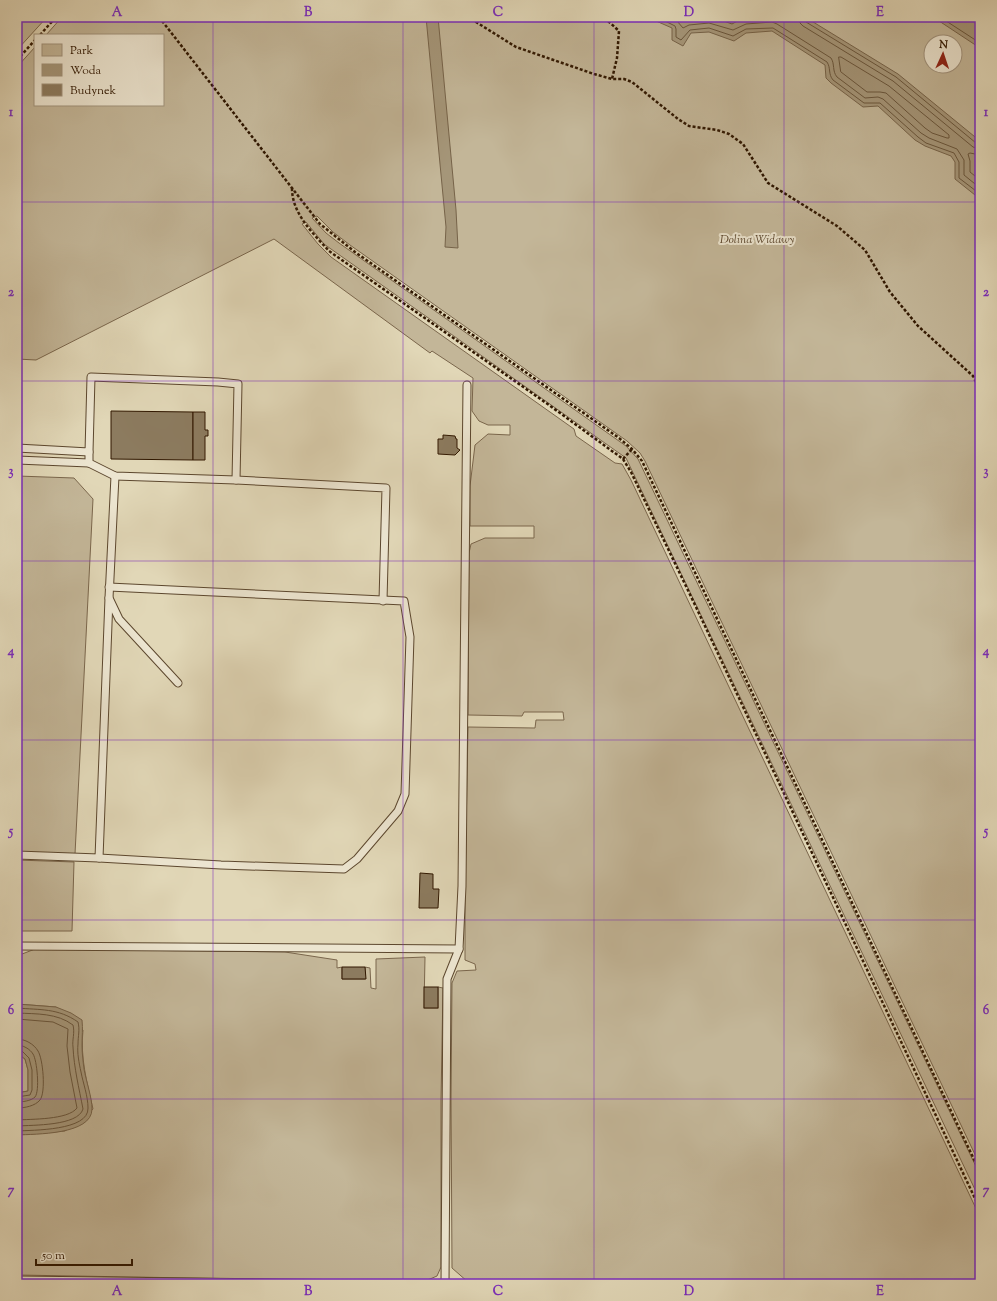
<svg xmlns="http://www.w3.org/2000/svg" width="997" height="1301" viewBox="0 0 997 1301" font-family="'Sorts Mill Goudy',serif">
<rect width="100%" height="100%" fill="#e1d7b7"/>
<filter id="stains"><feTurbulence type="fractalNoise" baseFrequency=".005" numOctaves="4"/><feColorMatrix values="0 0 0 0 .2 0 0 0 0 .09 0 0 0 0 .02 0 0 0 .5 -.17"/></filter>
<radialGradient id="worn" r=".72"><stop offset=".6" stop-color="#630" stop-opacity="0"/><stop offset="1" stop-color="#630" stop-opacity=".3"/></radialGradient>
<g fill="#c3b698" stroke="#7a664c" fill-rule="evenodd">
<polygon points="17,17 47,17 17,50"/>
<path d="M62,17H980V1165L645,461L640,453L627,441L350,245L333,232L317,216L312,218L326,233L339,243L626,446L638,459L980,1175V1200L626,458L331,249L324,244L306,222L302,224L318,244L331,257L574,429L576,436L615,463L622,464L631,480L980,1217V1284H702L652,1282H468L452,1268L451,1099L452,983L457,971L476,970L475,964L465,960V885L468,727L535,728L536,720H564L563,712H524L522,716L468,715L469,553L471,544L485,538H534V526H470V486L475,445L488,434L510,435V425H488L479,421L472,411L473,378L432,351L430,353L274,239L36,360L17,359V67L35,47V105H163V35H46ZM931,42H955V66H931Z"/>
<polygon points="17,476 74,478 93,499 75,854 17,852"/>
<polygon points="17,860 74,862 72,931 17,931"/>
<path d="M35,949L285,952L337,960V968L342,967V979H365V967L370,968L371,988L376,989V959L425,957L424,1008H438V987L443,988L441,1100V1267L437,1276L423,1282L17,1275V1135L65,1131L93,1109C87,1083 80,1057 83,1030L56,1007L17,1004V956Z"/>
<polygon points="17,1053 25,1059 28,1070 28,1091 17,1093"/>
</g>
<g fill="#a59679" stroke="#766349">
<polygon points="426,17 438,17 456,210 458,248 445,247 446,227"/>
<polygon points="647,17 805,17 898,74 980,141 980,199 955,179 955,162 951,156 925,146 915,140 878,106 863,107 831,83 826,78 825,65 772,31 746,33 734,41 709,32 691,33 683,46 672,40 672,28"/>
<polygon points="933,17 980,17 980,48"/>
<path d="M17,1004L56,1007L71,1013L82,1020C83,1029 82,1036 82,1045C82,1053 83,1061 84,1069C86,1081 92,1097 92,1109C92,1135 35,1134 17,1135V1093L28,1091V1070L25,1059L17,1053Z"/>
</g>
<g fill="none" stroke-linecap="round" stroke-linejoin="round">
<g stroke="#6a563c" stroke-width="1">
<path d="M657,17L675,26L676,29V37L681,40L690,30L709,28L733,36L746,29L773,28L827,62C831,68 828,74 833,80L864,103H880L918,137L926,143L954,153L959,162V178L980,194"/>
<path d="M669,17L677,21L683,28L689,25L709,23L733,30L746,24L772,22L777,24L831,58C835,64 832,71 837,77L865,98L878,97L883,99L921,133L929,138L957,149L964,160V175L980,188"/>
<polyline points="713,17 732,24 743,18 761,17"/>
<polyline points="799,17 800,23 803,26 893,81 973,147 980,149"/>
<polyline points="804,17 806,22 896,77 976,143 980,144"/>
<polyline points="940,17 980,43"/>
<polygon points="839,57 841,57 889,86 949,135 949,138 947,138 932,133 925,128 886,93 880,92 867,92 841,72"/>
<polyline points="980,155 970,153 968,154 970,161 970,172 980,180"/>
<path d="M17,1008C40,1010 58,1008 78,1022C80,1030 78,1036 78,1044C77,1053 79,1063 81,1072C83,1083 88,1096 88,1108C89,1131 32,1130 17,1131"/>
<path d="M17,1013C37,1014 57,1013 73,1025C75,1033 72,1040 73,1047C74,1068 79,1088 83,1109C78,1126 33,1125 17,1126"/>
<path d="M17,1019L53,1022L68,1029L67,1046L70,1072L77,1108C68,1120 31,1119 17,1120"/>
<path d="M17,1039C25,1039 34,1044 38,1051C43,1059 46,1092 40,1100C35,1106 25,1108 17,1108"/>
<path d="M17,1045C23,1045 30,1049 33,1054C37,1060 40,1091 35,1097C31,1101 22,1102 17,1102"/>
<polyline points="17,1050 21,1050 29,1058 32,1070 32,1090 30,1095 17,1097"/>
</g>
</g>
<g fill="#8c7b5f" stroke="#301700">
<polygon points="111,411 193,412 193,460 111,459"/>
<polygon points="193,412 205,412 205,430 208,430 208,436 205,436 205,460 193,460"/>
<polygon points="443,435 455,436 456,439 457,439 457,448 460,450 455,455 438,454 438,439 443,439"/>
<polygon points="420,873 433,874 433,889 439,889 438,908 419,908"/>
<polygon points="342,967 365,967 366,979 342,979"/>
<rect x="424" y="987" width="14" height="21"/>
</g>
<g fill="none" stroke-linecap="round" stroke-linejoin="round">
<defs>
<g id="service">
<polyline points="17,448 89,452 91,377 218,382 238,384 236,480"/>
<polyline points="89,452 89,463 115,476 236,480 386,488 383,601"/>
<polyline points="17,460 89,463"/>
<polyline points="115,476 109,598 119,619 178,683"/>
<polyline points="17,855 99,858 109,598"/>
<polyline points="99,858 221,865 344,869 357,859 398,811 405,794 410,637 404,601 109,587"/>
<polyline points="17,946 459,949 462,886 467,385"/>
<polyline points="17,1280 371,1284"/>
<polyline points="445,1284 447,979 459,949"/>
</g>
</defs>
<use href="#service" stroke="#5c472e" stroke-width="9"/>
<g stroke="#301700" stroke-width="2.5" stroke-dasharray="3 2" stroke-linecap="butt">
<polyline points="159,17 320,224 355,252 619,438 632,449 642,461 980,1172"/>
<polyline points="474,17 476,22 516,47 594,74 612,79 624,79 632,82 678,119 689,126 717,130 729,134 743,144 768,183 837,226 865,250 890,292 918,326 973,376 980,390"/>
<polyline points="599,17 607,20 619,31 617,58 612,79"/>
<polyline points="40,35 56,17"/>
<polyline points="17,60 35,40"/>
<path d="M292,188C292,214 313,233 329,251L549,405L623,459L631,472L696,607L980,1209"/>
<polyline points="623,459 632,449"/>
</g>
<use href="#service" stroke="#ece5d0" stroke-width="7"/>
</g>
<path fill="none" stroke="#7b2cbf" stroke-width="1" stroke-opacity="0.55" d="M213,17V1284M403,17V1284M594,17V1284M784,17V1284M17,202H980M17,381H980M17,561H980M17,740H980M17,920H980M17,1099H980"/>
<g text-anchor="middle" dominant-baseline="central" stroke-width="4" stroke-linejoin="round" paint-order="stroke">
<g font-size="12" font-style="italic" fill="#5c472e" stroke="#ece5d0">
<text x="757" y="240">Dolina Widawy</text>
</g>
</g>
<rect width="997" height="1301" fill="none" stroke="#e1d7b7" stroke-width="44"/>
<rect x="34" y="34" width="130" height="72" fill="#ece5d0" stroke="#a1937d"/>
<rect x="42" y="44" width="20" height="12" fill="#c3b698" stroke="#a1937d"/>
<text x="70" y="54" font-size="12" fill="#301700">Park</text>
<rect x="42" y="64" width="20" height="12" fill="#a59679" stroke="#a1937d"/>
<text x="70" y="74" font-size="12" fill="#301700">Woda</text>
<rect x="42" y="84" width="20" height="12" fill="#8c7b5f" stroke="#a1937d"/>
<text x="70" y="94" font-size="12" fill="#301700">Budynek</text>
<g transform="translate(943 54) rotate(3)"><circle r="19" fill="#ece5d0" stroke="#a1937d"/>
<path d="M0-3L7 15L0 10L-7 15Z" fill="#8f2418"/>
<text y="-6" font-size="11" font-weight="bold" text-anchor="middle" fill="#301700">N</text>
</g>
<path d="M36 1259v6h96v-6" fill="none" stroke="#301700" stroke-width="2"/>
<text x="42" y="1259" font-size="12" fill="#301700" stroke="#ece5d0" stroke-width="3" paint-order="stroke">50 m</text>
<rect x="22" y="22" width="953" height="1257" fill="none" stroke="#7b2cbf" stroke-width="1.5"/>
<g font-size="13" text-anchor="middle" font-weight="bold" fill="#7b2cbf">
<text x="117" y="16">A</text>
<text x="308" y="16">B</text>
<text x="498" y="16">C</text>
<text x="689" y="16">D</text>
<text x="880" y="16">E</text>
<text x="11" y="116">1</text>
<text x="986" y="116">1</text>
<text x="11" y="296">2</text>
<text x="986" y="296">2</text>
<text x="11" y="475">3</text>
<text x="986" y="475">3</text>
<text x="11" y="655">4</text>
<text x="986" y="655">4</text>
<text x="11" y="835">5</text>
<text x="986" y="835">5</text>
<text x="11" y="1014">6</text>
<text x="986" y="1014">6</text>
<text x="11" y="1194">7</text>
<text x="986" y="1194">7</text>
<text x="117" y="1295">A</text>
<text x="308" y="1295">B</text>
<text x="498" y="1295">C</text>
<text x="689" y="1295">D</text>
<text x="880" y="1295">E</text>
</g>
<rect width="100%" height="100%" filter="url(#stains)"/>
<rect width="100%" height="100%" fill="url(#worn)"/>
</svg>
